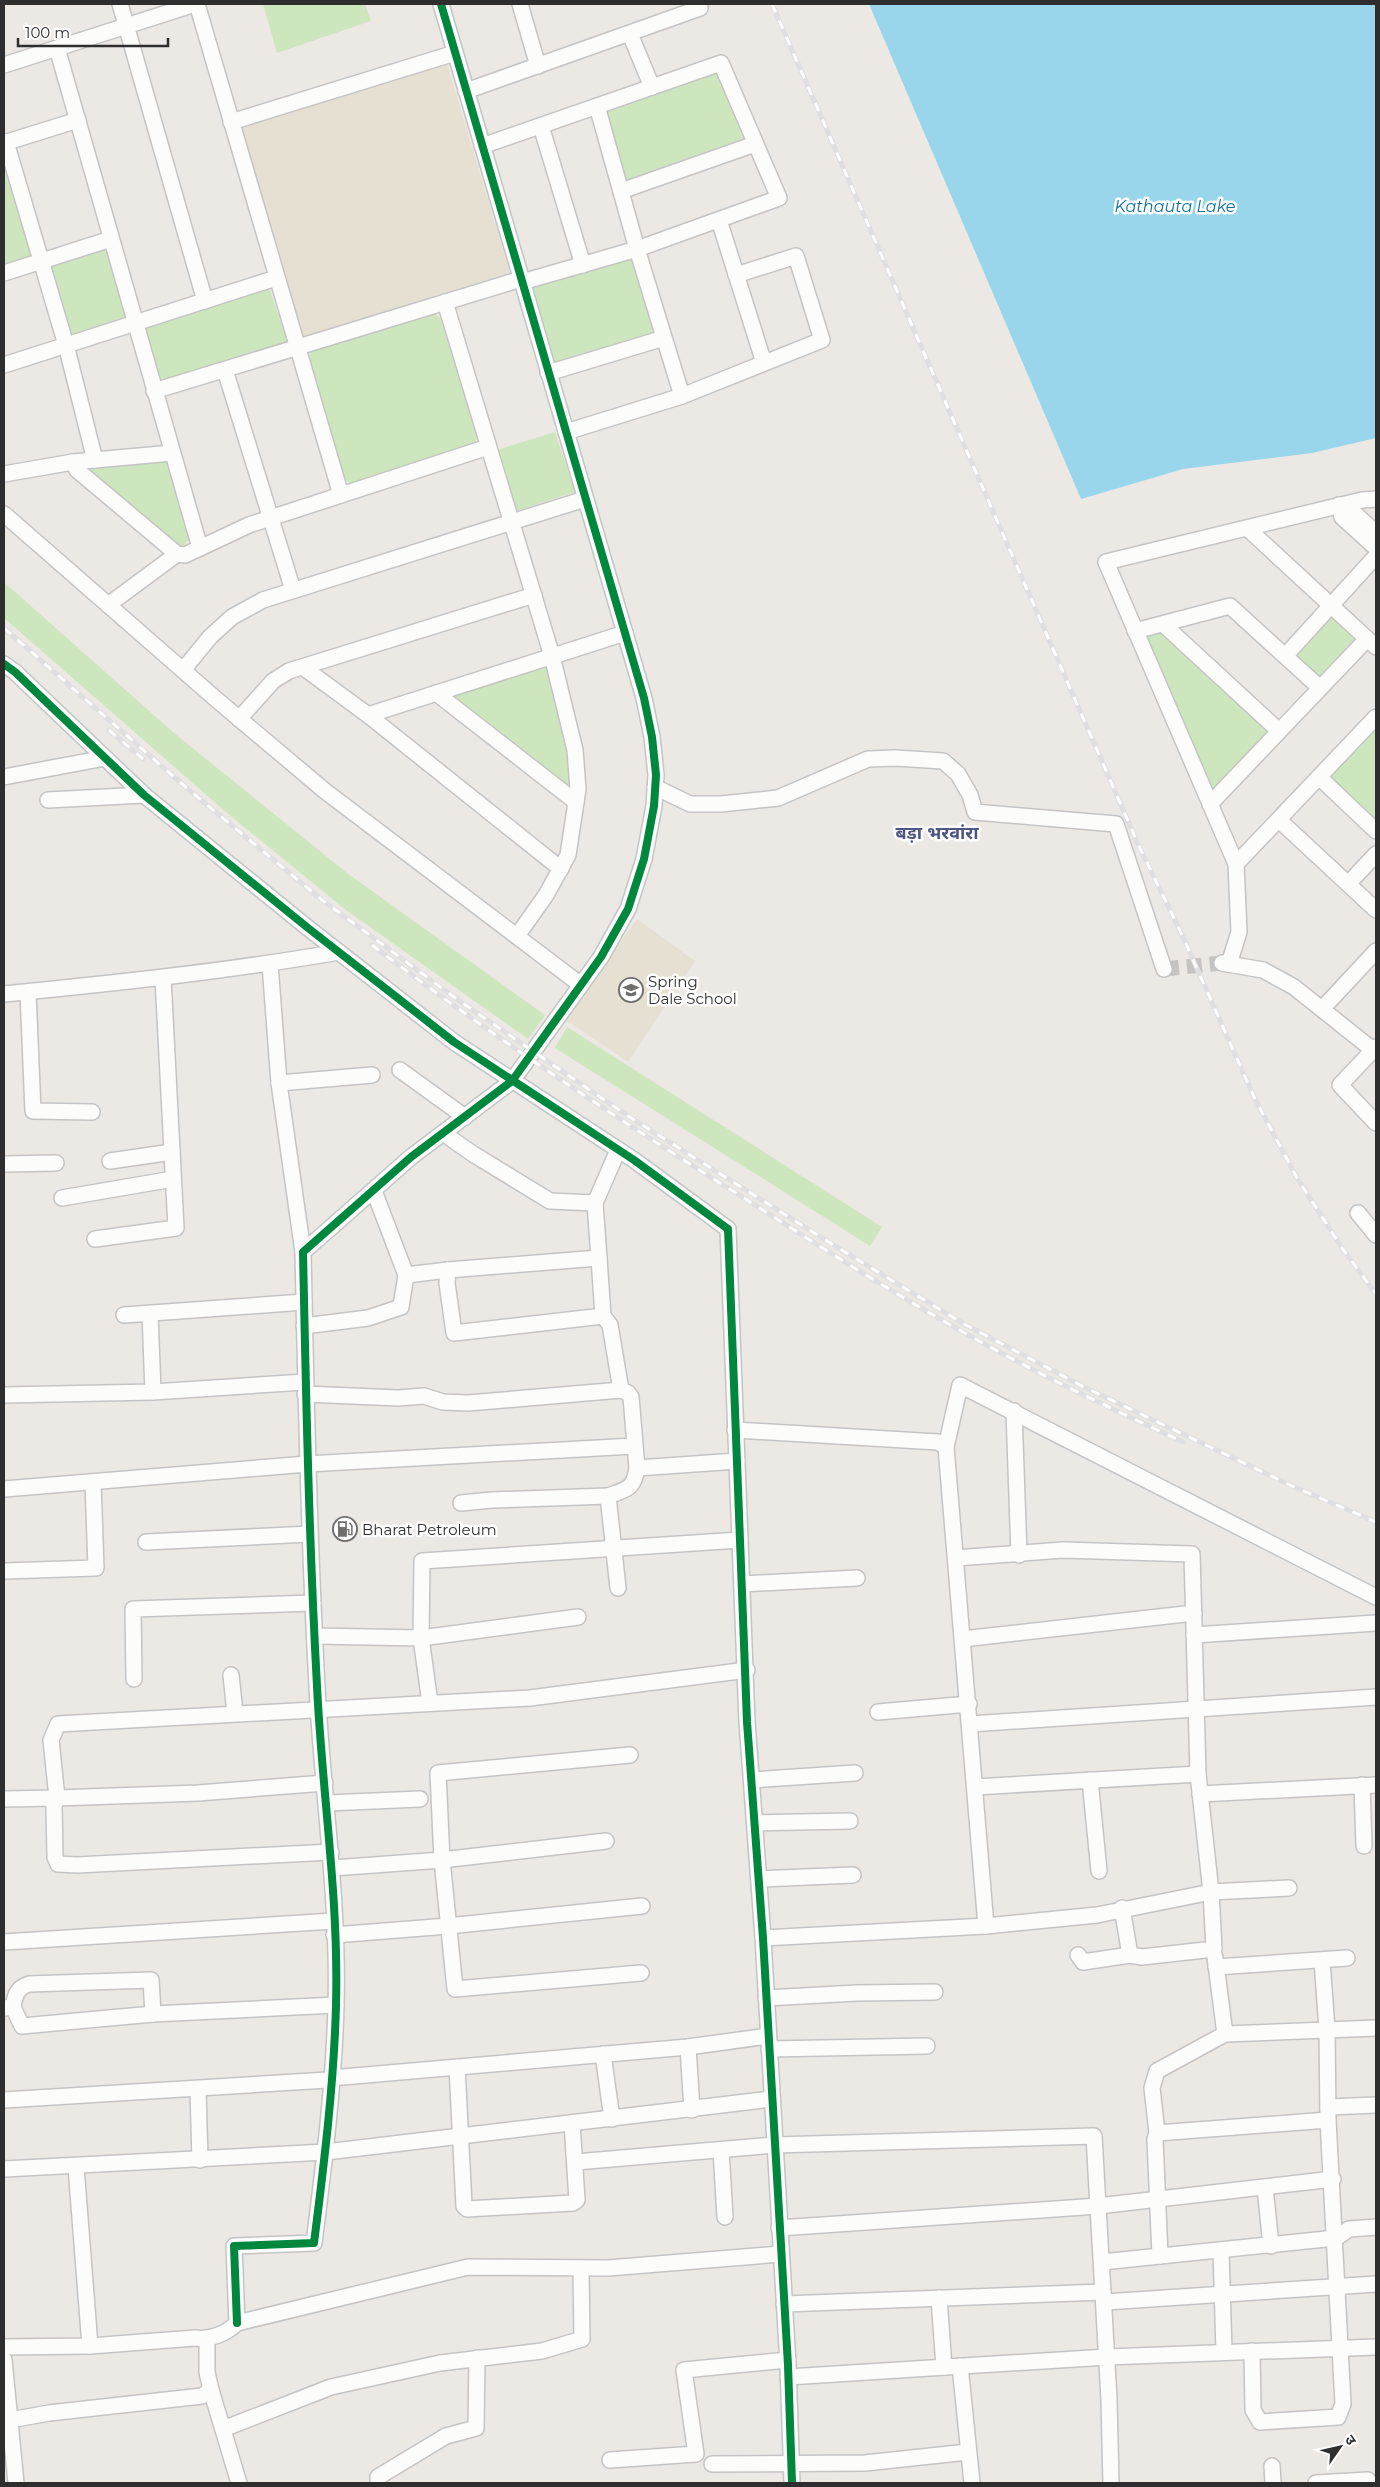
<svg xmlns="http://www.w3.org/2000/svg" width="1380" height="2487" viewBox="0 0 1380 2487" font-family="Montserrat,'Noto Sans Devanagari',sans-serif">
<rect width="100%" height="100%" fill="#ece8e4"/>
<g fill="#e6e0d3">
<polygon points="446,61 510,273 303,336 238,127"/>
<polygon points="637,919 695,961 628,1062 566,1020"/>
</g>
<g fill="#cee6be">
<polygon points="263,4 365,4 371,21 277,53"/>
<polygon points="717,72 746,141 624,185 605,111"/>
<polygon points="4,159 34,257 4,266"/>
<polygon points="107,247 129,321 69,339 46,265"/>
<polygon points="633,255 657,334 553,366 529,286"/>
<polygon points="269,287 288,344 158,386 142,327"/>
<polygon points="433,313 442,319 479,436 472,446 353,484 342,479 306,361 313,350"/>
<polygon points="555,432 575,492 516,511 497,450"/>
<polygon points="167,459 189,540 182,547 89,470"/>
<polygon points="4,582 174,733 347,873 545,1015 528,1039 346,910 227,813 4,618"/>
<polygon points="1330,615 1359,641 1321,682 1292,655"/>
<polygon points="1160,630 1270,730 1214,790 1145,634"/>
<polygon points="547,666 568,741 572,787 569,790 447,697"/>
<polygon points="1376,727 1376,824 1328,778"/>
<polygon points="567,1027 882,1227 870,1246 555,1048"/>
</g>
<polygon fill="#99d6ec" points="869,4 1376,4 1376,438 1312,453 1183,469 1081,499"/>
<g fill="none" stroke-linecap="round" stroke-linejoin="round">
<polyline stroke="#c6c3c0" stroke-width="15" stroke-dasharray="15 8" stroke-linecap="butt" points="1164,969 1222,963"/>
<defs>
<g id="minor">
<polyline points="120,4 205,301"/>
<polyline points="197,4 341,495"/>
<polyline points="520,4 538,66"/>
<polyline points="630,34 652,87"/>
<polyline points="57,48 200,548"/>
<polyline points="4,65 195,4"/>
<polyline points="466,91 700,8 698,4"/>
<polyline points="597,106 637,249 682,396"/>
<polyline points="231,122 455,53"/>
<polyline points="541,126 583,265"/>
<polyline points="6,142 66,345 95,460"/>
<polyline points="4,143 78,120"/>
<polyline points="482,146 721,63 779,198 637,249 522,282"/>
<polyline points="621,191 755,144"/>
<polyline points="719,220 764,363"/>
<polyline points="4,273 111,239"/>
<polyline points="445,302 552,656 575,750 578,789 568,855 546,895 517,936"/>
<polyline points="4,365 276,278"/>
<polyline points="225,370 293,590"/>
<polyline points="548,373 664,338"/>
<polyline points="154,391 521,279"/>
<polyline points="566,432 682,396 822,340 796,256 736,275"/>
<polyline points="73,462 77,470 177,554 185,555 249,525 488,447"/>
<polyline points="4,474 73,462 172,453"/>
<polyline points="1339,505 1342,517 1376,548"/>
<polyline points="1339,505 1351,510 1376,533"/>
<polyline points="4,514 217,700 325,791 581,985"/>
<polyline points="1247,528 1376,647"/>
<polyline points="108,605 177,554"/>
<polyline points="1163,624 1279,731"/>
<polyline points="1135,631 1230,606 1320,688"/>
<polyline points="1285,656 1376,556"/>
<polyline points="4,664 15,672 144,795 308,928 454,1042 634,1160 728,1229 747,1722 763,1938 788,2365 792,2483"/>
<polyline points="304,668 368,715 561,869"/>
<polyline points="183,670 210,637 232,617 263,600 585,499"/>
<polyline points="436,693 576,802"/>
<polyline points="368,715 625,633"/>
<polyline points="239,719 273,681 289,671 534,595"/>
<polyline points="4,777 105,758"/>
<polyline points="1319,777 1376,831"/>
<polyline points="655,787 690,804 721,804 778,798 868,759 895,758 943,761 958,774 970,795 975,812 1116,824 1164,969"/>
<polyline points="48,800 144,795"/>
<polyline points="1210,804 1367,639"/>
<polyline points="1279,820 1376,910"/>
<polyline points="1236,864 1376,717"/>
<polyline points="1348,884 1376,854"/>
<polyline points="1222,963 1263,970 1294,987 1373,1050"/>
<polyline points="270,964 279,1083 303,1252"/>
<polyline points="1229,964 1239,932 1236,864 1106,562 1362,500 1376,499"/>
<polyline points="28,992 33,1111 92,1112"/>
<path d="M4,994C116,983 228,971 339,952"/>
<polyline points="1322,1009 1376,951"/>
<polyline points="1376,1047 1340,1085 1376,1123"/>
<polyline points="400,1070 465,1117"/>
<polyline points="279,1083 372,1075"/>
<polyline points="110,1161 172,1152"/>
<polyline points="4,1164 56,1163"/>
<polyline points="62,1198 173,1179"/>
<polyline points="595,1203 618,1150"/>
<polyline points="1358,1213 1376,1235"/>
<polyline points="95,1239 176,1228 163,978"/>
<polyline points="599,1258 603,1316"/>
<polyline points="406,1275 448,1270"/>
<polyline points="150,1313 153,1392"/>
<polyline points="124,1315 304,1302"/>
<polyline points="304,1326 368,1318 401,1307 406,1275 374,1191"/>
<polyline points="621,1390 628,1393 631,1397 637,1468 737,1461"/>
<polyline points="305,1394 398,1398 424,1396 443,1402 468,1403 621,1390 610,1325 603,1316 454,1333 447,1283 448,1270 599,1258 595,1203 550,1201 473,1154 443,1133"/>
<polyline points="4,1395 153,1392 305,1382"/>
<polyline points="1014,1411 1019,1555"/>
<polyline points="735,1430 938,1442 946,1447 986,1926 763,1938"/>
<polyline points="946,1447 960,1385 1376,1597"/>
<polyline points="4,1489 307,1464 634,1446"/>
<path d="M608,1496C627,1489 634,1489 637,1468"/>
<polyline points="461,1503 492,1500 608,1496 618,1588"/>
<polyline points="146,1542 310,1534"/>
<polyline points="956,1558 1063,1550 1192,1554 1198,1774"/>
<polyline points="4,1571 96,1568 93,1482"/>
<polyline points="742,1584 857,1578"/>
<polyline points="1194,1635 1376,1623"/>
<polyline points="315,1636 421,1638 578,1617"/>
<polyline points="963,1639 1194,1613"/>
<polyline points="231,1675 235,1713"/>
<polyline points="134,1679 133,1609 313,1603"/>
<polyline points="430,1703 421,1638 422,1561 740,1540"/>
<polyline points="878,1712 969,1704"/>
<polyline points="970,1724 1376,1697"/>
<polyline points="630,1755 438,1773 442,1860 455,1989 641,1973"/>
<polyline points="752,1780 855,1773"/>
<polyline points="1090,1780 1099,1871"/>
<polyline points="325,1783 198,1793 57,1798 54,1806 55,1857 58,1864 77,1865 331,1852"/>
<polyline points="1362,1785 1364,1846"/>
<polyline points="975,1787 1198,1774 1211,1892 1214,1949 1142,1957 1130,1955 1122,1908"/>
<polyline points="1200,1794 1376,1785"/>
<polyline points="4,1799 57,1798 51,1740 58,1724 530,1698 747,1670"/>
<polyline points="327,1803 420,1799"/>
<polyline points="755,1823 850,1821"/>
<polyline points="333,1868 442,1860 606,1841"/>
<polyline points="759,1879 853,1875"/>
<polyline points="986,1926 1097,1915 1211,1892 1289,1888"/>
<polyline points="334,1935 448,1926 642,1906"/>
<polyline points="4,1942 334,1921"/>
<polyline points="1078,1955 1083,1962 1130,1955"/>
<polyline points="1215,1957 1225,2034"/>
<polyline points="1322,1961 1327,2029 1328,2120"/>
<polyline points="1216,1967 1347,1958"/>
<polyline points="766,1998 857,1993 935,1992"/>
<path d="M13,2007C15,1995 17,1988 29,1984L151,1980L153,2014"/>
<polyline points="4,2008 13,2007 22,2026 153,2014 336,2005"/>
<polyline points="688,2047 692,2110"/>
<polyline points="769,2049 927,2046"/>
<polyline points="603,2054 612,2119"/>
<polyline points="457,2067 464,2206 467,2209 573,2203 577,2200 572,2123"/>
<polyline points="198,2090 200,2160"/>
<polyline points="4,2100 327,2080 331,2078 688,2047 768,2036"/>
<polyline points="1328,2107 1376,2105"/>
<polyline points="1157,2133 1152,2088 1157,2071 1225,2034 1376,2028"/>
<polyline points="721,2150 725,2217"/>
<polyline points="576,2162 774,2145 1094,2136 1109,2399 1111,2483"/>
<polyline points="76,2167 90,2346"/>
<polyline points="4,2169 326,2152 771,2099"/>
<polyline points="1265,2187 1271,2246"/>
<polyline points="779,2228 1098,2206 1333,2179"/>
<polyline points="1221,2250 1224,2352"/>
<polyline points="1160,2256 1155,2139 1157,2133 1328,2120 1343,2404 1338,2417 1260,2422 1253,2410 1252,2351"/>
<polyline points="1102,2262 1336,2238 1349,2229 1376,2227"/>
<polyline points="939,2298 944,2367"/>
<polyline points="1105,2302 1376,2284"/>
<polyline points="784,2304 1103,2292"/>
<path d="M237,2323L234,2246L314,2243C324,2164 334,2084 336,2005C339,1898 322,1792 317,1686C309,1541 306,1397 303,1252L411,1157L512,1081L601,957L628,909L644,859L654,806L656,775L652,737L644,698L441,4"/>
<polyline points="207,2339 207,2372 211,2390 239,2483"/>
<path d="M4,2347L90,2346L195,2338C210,2340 226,2334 237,2323L468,2267L608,2268L781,2254"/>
<polyline points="4,2360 16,2483"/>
<polyline points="960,2366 972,2483"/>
<polyline points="788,2377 1107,2357 1376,2347"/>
<polyline points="10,2420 49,2413 202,2396 211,2390"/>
<polyline points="223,2429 331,2387 440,2363 542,2351 582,2339 581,2268"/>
<polyline points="610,2460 696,2454 684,2370 788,2360"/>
<polyline points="712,2464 865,2463 968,2452"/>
<polyline points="1272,2466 1273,2483"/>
<polyline points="378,2483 378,2477 446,2436 476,2428 477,2358"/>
<polyline points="1316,2483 1368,2480"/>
</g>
</defs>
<use href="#minor" stroke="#c5c4c5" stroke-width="18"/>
<use href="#minor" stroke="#fcfcfb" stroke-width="15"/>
<defs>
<g id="rail">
<polyline points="772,4 1138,844 1183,937 1254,1097 1297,1178 1342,1248 1376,1294"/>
<polyline points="4,628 189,790 322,900 458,1000 628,1116 835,1246 964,1324 1084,1387 1292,1486 1376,1522"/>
<polyline points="109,730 143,759"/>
<path d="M372,945C489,1034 611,1115 736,1193C808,1239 881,1286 956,1328C1029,1370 1106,1406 1183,1442"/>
</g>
</defs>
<use href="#rail" stroke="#dfdfe1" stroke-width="5"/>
<use href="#rail" stroke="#fff" stroke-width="3" stroke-dasharray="9" stroke-linecap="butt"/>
<defs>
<g id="cycleway">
<polyline points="4,664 15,672 144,795 308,928 454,1042 634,1160 728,1229 747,1722 763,1938 788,2365 792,2483"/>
<path d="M237,2323L234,2246L314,2243C324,2164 334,2084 336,2005C339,1898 322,1792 317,1686C309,1541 306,1397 303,1252L411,1157L512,1081L601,957L628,909L644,859L654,806L656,775L652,737L644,698L441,4"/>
</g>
</defs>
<use href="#cycleway" stroke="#fff" stroke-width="11"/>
<use href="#cycleway" stroke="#00873e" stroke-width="8"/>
</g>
<defs>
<symbol id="school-ring" viewBox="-11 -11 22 22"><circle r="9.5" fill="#fff" stroke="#706f6e" stroke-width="1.5"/><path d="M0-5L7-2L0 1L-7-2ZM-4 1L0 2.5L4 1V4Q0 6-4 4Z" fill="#706f6e"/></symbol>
<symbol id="fuel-ring" viewBox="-11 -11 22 22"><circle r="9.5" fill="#fff" stroke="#706f6e" stroke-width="1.5"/><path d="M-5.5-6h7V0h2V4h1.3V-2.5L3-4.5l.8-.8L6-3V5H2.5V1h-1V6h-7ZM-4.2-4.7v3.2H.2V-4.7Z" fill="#706f6e"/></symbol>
</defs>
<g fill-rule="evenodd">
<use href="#school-ring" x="617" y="976" width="28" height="28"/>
<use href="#fuel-ring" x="331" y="1515" width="28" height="28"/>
</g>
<g text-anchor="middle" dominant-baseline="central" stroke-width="5" stroke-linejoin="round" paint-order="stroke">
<g font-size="15" fill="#2e2e2e" stroke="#fff" text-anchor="start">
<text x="648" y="981">Spring<tspan x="648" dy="17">Dale School</tspan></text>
<text x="362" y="1529">Bharat Petroleum</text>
</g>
<g font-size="16" font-style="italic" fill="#0d6fa3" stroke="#fff">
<text x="1175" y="206">Kathauta Lake</text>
</g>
<g font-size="18" font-weight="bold" fill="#4d5680" stroke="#fff">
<text x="937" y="833">बड़ा भरवांरा</text>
</g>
</g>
<rect width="1380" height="2487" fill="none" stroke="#2e2e2e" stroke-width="10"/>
<g transform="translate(1340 2447) rotate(56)" stroke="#ffffff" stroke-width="4" paint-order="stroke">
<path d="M0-4L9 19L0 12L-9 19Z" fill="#2e2e2e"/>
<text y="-8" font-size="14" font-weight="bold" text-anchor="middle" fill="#2e2e2e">उ</text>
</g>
<path d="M18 38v8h150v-8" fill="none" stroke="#2e2e2e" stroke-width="2.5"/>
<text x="25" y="38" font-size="15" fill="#2e2e2e" stroke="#ffffff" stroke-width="4" paint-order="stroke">100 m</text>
</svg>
